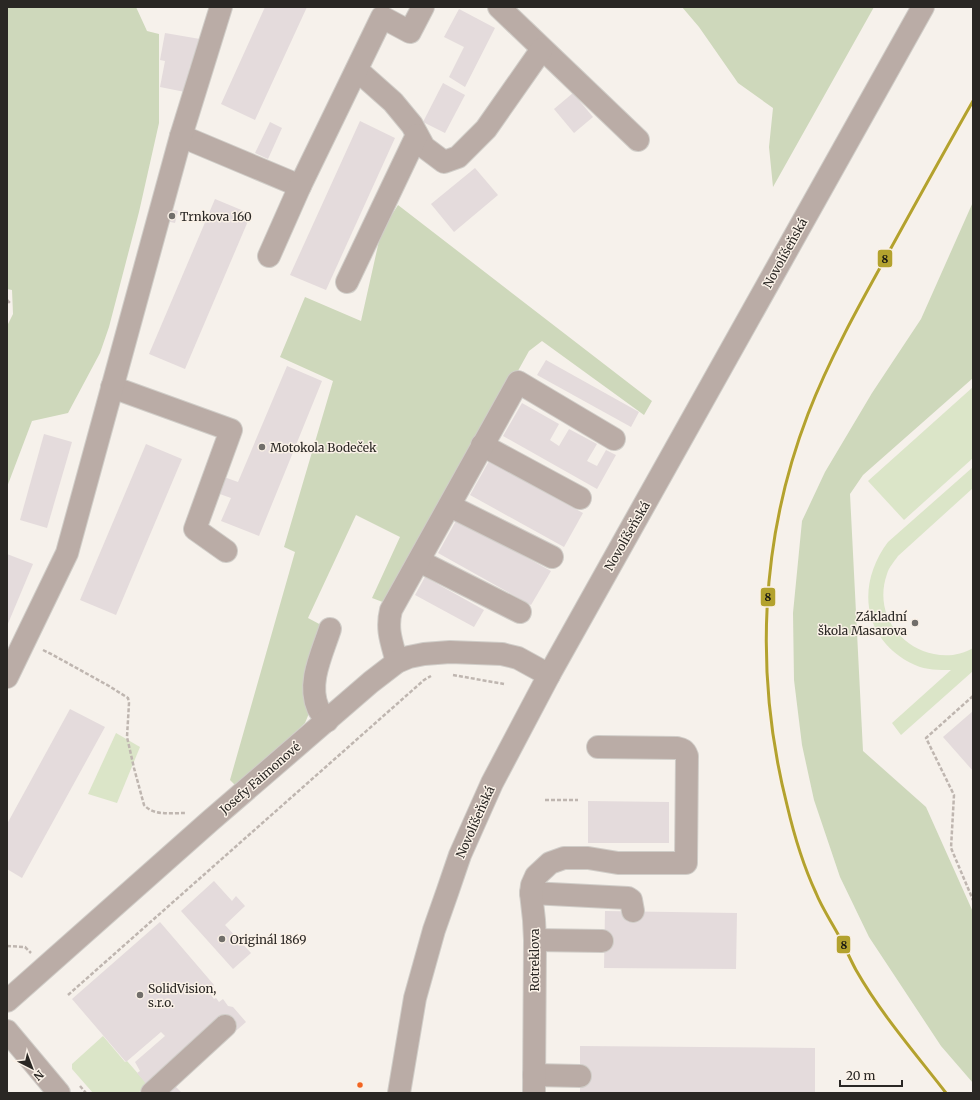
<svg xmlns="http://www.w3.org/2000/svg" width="980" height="1100" viewBox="0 0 980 1100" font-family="Merriweather,serif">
<rect width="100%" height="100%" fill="#f6f1eb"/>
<g fill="#dbe5c8">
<polygon points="973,387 973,458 904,520 868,481"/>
<path d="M973,467V488L898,556C894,562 889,567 887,574C874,611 897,646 934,654C947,657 961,655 973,648V671L901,735L892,723L951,670C939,670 926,670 915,665C863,641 855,586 888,542Z"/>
<polygon points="116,733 140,747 117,803 88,794"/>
<polygon points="103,1036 125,1062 127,1061 148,1085 138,1093 93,1093 72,1069 72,1064"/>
</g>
<g fill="#ced8bb">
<polygon points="7,7 136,7 147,31 159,34 159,123 139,212 109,327 100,353 68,413 32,421 7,487 7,326 13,314 12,290 7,289"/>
<polygon points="682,7 874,7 773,187 769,147 773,108 738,83 699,27"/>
<polygon points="973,202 973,378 863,475 850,494 863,751 926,807 973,912 973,1083 941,1046 869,937 840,877 814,800 802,745 794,680 793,613 802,521 825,472 872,393 921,319"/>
<polygon points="398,205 652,401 644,415 542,341 529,351 388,604 372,598 400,537 356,515 308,618 323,626 310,711 305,723 237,787 230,780 295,552 284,547 333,381 280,357 305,297 361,321 381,232"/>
</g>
<g fill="#e4dbdc">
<polygon points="265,7 307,7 255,120 221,104"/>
<polygon points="459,9 495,28 465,87 449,77 464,47 444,37"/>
<polygon points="165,33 200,39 194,67 190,66 185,92 160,87 165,61 160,60"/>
<polygon points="443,83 465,95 445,133 423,122"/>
<polygon points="573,93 593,117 574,133 554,109"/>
<polygon points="360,121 395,138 326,290 290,275"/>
<polygon points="270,122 282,128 268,159 255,153"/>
<polygon points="475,168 498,195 454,232 431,204"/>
<polygon points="215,199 251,214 185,369 149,354"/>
<polygon points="169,209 178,211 175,223 166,221"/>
<polygon points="546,360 639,412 631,427 537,375"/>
<polygon points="287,366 322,381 259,536 221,521 231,498 217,493 224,477 238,482"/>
<polygon points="522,403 559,424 550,440 559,446 569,429 597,444 587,461 597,466 606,450 616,455 597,489 503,436"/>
<polygon points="44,434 72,442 47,528 20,520"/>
<polygon points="146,444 182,459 116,615 80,600"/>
<polygon points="489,461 583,513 564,547 470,495"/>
<polygon points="457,519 551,571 531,605 438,553"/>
<polygon points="7,554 33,564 7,626"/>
<polygon points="425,577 484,610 474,627 415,595"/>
<polygon points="70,709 105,727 22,878 7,869 7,824"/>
<polygon points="973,711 973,771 943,737"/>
<polygon points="588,801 669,802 669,843 588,843"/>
<polygon points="214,881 232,901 236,896 245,906 225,925 251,953 233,969 181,911"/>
<polygon points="605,911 737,913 736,969 604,968"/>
<polygon points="160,922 214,985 208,991 214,999 216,998 219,1002 223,999 228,1006 233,1007 246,1022 174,1085 182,1093 154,1093 137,1073 140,1071 135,1062 165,1036 161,1032 126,1062 72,999"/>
<polygon points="580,1046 815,1048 815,1093 580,1093"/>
</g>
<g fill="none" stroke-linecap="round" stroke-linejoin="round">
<defs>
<g id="minor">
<polyline points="499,7 638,140"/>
<polyline points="357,70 393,102 412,125 424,147 444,162 458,157 486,129 542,49"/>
<polyline points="181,136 300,186"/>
<polyline points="269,256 300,186 382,17 410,32 423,7"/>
<polyline points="347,282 417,135"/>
<polyline points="112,387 231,430 195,529 226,551"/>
<polyline points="482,445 580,498"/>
<polyline points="450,506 552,557"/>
<polyline points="419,561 520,612"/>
<path d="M397,662C392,643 386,630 391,610L518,382L614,439"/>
<polyline points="7,677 67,553 181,136 221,7"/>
<path d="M327,721C324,717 321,713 318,708C307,683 322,654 330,629"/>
<polyline points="531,893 628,898 631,900 633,911"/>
<polyline points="535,940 602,941"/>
<polyline points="7,1001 210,821 371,682 397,662 409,657 424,654 450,652 502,654 518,658 549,675"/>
<polyline points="7,1031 59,1093"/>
<polyline points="534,1075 580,1076"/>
<polyline points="152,1093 225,1026"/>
<polyline points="399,1093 415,998 434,930 447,893 460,855 492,783 549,675 923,7"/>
<path d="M534,1093L535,940L534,920L531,893L532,885L536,876L550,863L564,858H588L618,863H686L687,756C685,750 682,749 677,748L598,747"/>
</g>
</defs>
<use href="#minor" stroke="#d0cdc8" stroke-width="24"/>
<g stroke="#bfb6b0" stroke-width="2.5" stroke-dasharray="4 2" stroke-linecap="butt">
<polyline points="7,300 10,303"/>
<path d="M43,650L53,655L109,686L128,698L129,703L127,737L134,768L144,805C154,816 171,813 185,813"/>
<polyline points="453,675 504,684"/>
<polyline points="973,696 926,738 954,795 951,848 973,900"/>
<polyline points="545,800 578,800"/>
<polyline points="7,946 25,947 31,953"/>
<polyline points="68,995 424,680 431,676"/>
<polyline points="80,1086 86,1093"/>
</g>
<use href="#minor" stroke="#baaca6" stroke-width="22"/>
<defs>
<path id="tram-1" d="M946,1093C915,1053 881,1014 856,970C850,959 845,947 839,936C831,921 822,908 816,893C803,865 794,835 787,805C754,675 760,539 808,414C830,357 861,302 891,248C918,199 945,150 973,101"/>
</defs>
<use href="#tram-1" stroke="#faf1e7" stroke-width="6"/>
<use href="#tram-1" stroke="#b3a22e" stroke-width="3"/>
</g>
<g fill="#716e6a" stroke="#faf1e7" stroke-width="1.5">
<circle cx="172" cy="216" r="4"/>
<circle cx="262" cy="447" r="4"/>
<circle cx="915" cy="623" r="4"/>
<circle cx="222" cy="939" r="4"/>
<circle cx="140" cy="995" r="4"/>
</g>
<circle fill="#f26522" stroke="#faf1e7" stroke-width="1.5" cx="360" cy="1085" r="3.5"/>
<g text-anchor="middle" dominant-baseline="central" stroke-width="3" stroke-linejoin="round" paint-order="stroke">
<g font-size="12" fill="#2a2724" stroke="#faf1e7" text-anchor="start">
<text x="180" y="216">Trnkova 160</text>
<text x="270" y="447">Motokola Bodeček</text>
<text x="907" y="616" text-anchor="end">Základní<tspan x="907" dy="14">škola Masarova</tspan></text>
<text x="230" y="939">Originál 1869</text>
<text x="148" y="988">SolidVision,<tspan x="148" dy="14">s.r.o.</tspan></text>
</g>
<g font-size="12" fill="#2a2724" stroke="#faf1e7">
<text transform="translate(785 253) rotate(-61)">Novolíšeňská</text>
<text transform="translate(627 536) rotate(-60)">Novolíšeňská</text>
<text transform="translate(260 778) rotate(-41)">Josefy Faimonové</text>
<text transform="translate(475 822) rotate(-66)">Novolíšeňská</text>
<text transform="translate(534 960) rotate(-90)">Rotreklova</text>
</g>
</g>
<g stroke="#faf1e7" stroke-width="1.5">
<rect x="877" y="249" width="16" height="19" rx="4" fill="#b3a22e"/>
<rect x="760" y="587" width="16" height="20" rx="4" fill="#b3a22e"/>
<rect x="836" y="935" width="15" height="19" rx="4" fill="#b3a22e"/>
</g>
<g font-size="11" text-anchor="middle" font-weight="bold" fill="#111">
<text x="885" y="263">8</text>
<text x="768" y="601">8</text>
<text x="844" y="949">8</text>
</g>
<rect width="980" height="1100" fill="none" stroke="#2a2724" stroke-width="16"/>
<g transform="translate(32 1068) rotate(138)" stroke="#faf1e7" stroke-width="3" paint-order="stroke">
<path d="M0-3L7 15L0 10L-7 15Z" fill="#2a2724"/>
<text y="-6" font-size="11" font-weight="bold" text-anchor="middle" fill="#2a2724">N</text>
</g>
<path d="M840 1080v6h62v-6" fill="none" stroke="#2a2724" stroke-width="2"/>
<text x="846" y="1080" font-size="12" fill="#2a2724" stroke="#faf1e7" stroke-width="3" paint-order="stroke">20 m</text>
</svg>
